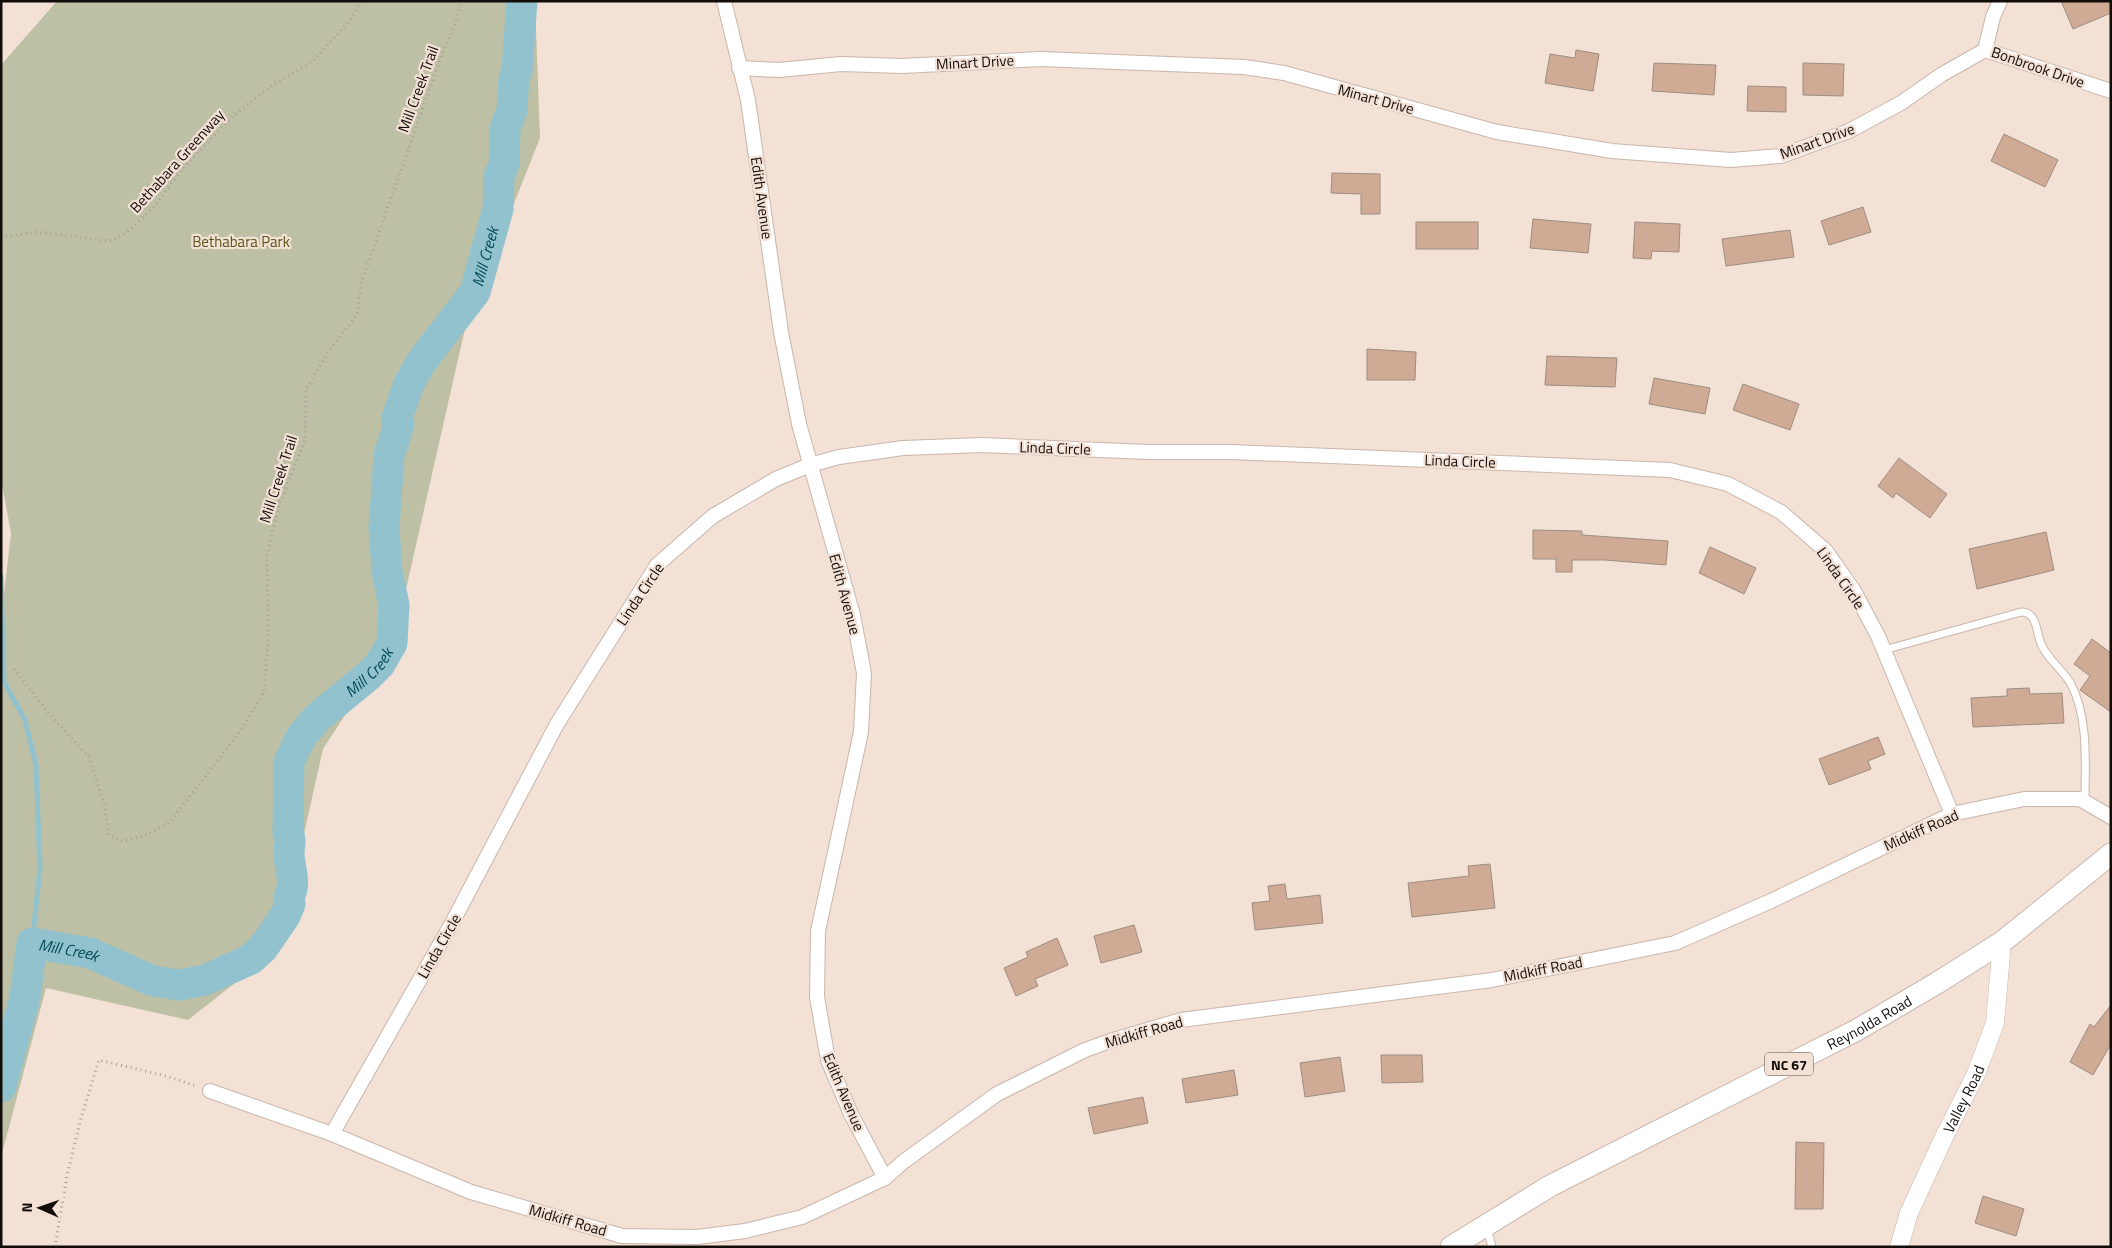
<svg xmlns="http://www.w3.org/2000/svg" width="2112" height="1248" viewBox="0 0 2112 1248" font-family="'Titillium Web',sans-serif">
<rect width="100%" height="100%" fill="#f3e1d6"/>
<polygon fill="#bec0a5" points="57,1 535,1 540,138 466,324 395,638 323,749 278,949 188,1020 46,988 1,1157 1,621 11,533 1,479 1,65"/>
<g fill="none" stroke-linecap="round" stroke-linejoin="round">
<polyline stroke="#91c2cd" stroke-width="5" points="1,576 4,682 25,720 36,765 40,869 32,943"/>
<path stroke="#91c2cd" stroke-width="31" id="s1" d="M1,1087L25,997L32,943L90,953L153,981L179,985L205,980L251,959L263,948L285,916L290,904L289,897C297,883 289,868 289,853C289,845 292,841 288,833L289,762L301,737L317,718L368,676L380,664L392,643L394,605L387,572L384,527L389,456L399,424L397,418L408,386L422,361L475,292L498,209L499,177L504,164L505,129L512,110L514,78L517,71L522,1"/>
</g>
<g fill="#cfaa94" stroke="#9e8d83">
<polygon points="2061,1 2111,1 2111,13 2073,29"/>
<polygon points="1576,50 1599,54 1593,91 1545,83 1550,54 1575,58"/>
<polygon points="1654,63 1716,65 1714,95 1652,91"/>
<polygon points="1803,63 1844,64 1843,96 1803,95"/>
<polygon points="1748,86 1786,87 1786,112 1747,111"/>
<polygon points="2004,134 2058,160 2045,187 1991,161"/>
<polygon points="1332,173 1380,174 1380,214 1361,214 1361,194 1331,193"/>
<polygon points="1863,207 1871,232 1829,245 1821,221"/>
<polygon points="1533,219 1591,224 1588,253 1530,248"/>
<rect x="1416" y="222" width="62" height="27"/>
<polygon points="1635,222 1680,224 1679,252 1652,251 1651,259 1633,258"/>
<polygon points="1790,230 1794,257 1726,266 1722,239"/>
<polygon points="1367,349 1416,352 1415,380 1367,380"/>
<polygon points="1547,356 1617,358 1615,387 1545,385"/>
<polygon points="1654,378 1710,388 1705,414 1649,404"/>
<polygon points="1743,384 1799,404 1790,430 1733,410"/>
<polygon points="1899,458 1947,494 1930,518 1896,493 1893,498 1878,486"/>
<polygon points="1533,530 1582,531 1582,535 1668,541 1666,565 1605,560 1572,560 1572,572 1556,572 1556,559 1533,559"/>
<polygon points="2046,532 2054,570 1977,589 1969,549"/>
<polygon points="1710,547 1756,568 1744,594 1699,573"/>
<polygon points="2092,639 2111,653 2111,712 2080,690 2090,676 2074,664"/>
<polygon points="2029,688 2030,694 2062,693 2064,723 1973,727 1971,698 2007,696 2007,689"/>
<polygon points="1878,737 1885,754 1868,761 1871,769 1829,785 1819,759"/>
<polygon points="1490,864 1495,908 1412,917 1408,883 1469,876 1468,866"/>
<polygon points="1285,884 1287,899 1320,895 1323,923 1255,930 1252,903 1270,901 1268,886"/>
<polygon points="1134,925 1142,952 1101,963 1094,936"/>
<polygon points="1057,938 1068,965 1035,979 1038,986 1016,996 1004,968 1028,957 1026,952"/>
<polygon points="2111,1005 2111,1044 2093,1075 2070,1062 2090,1024 2094,1027"/>
<polygon points="1381,1055 1422,1055 1423,1082 1382,1083"/>
<polygon points="1340,1057 1345,1091 1305,1097 1300,1063"/>
<polygon points="1234,1070 1238,1095 1186,1103 1182,1079"/>
<polygon points="1143,1097 1148,1123 1094,1134 1088,1108"/>
<polygon points="1796,1142 1824,1143 1823,1209 1795,1209"/>
<polygon points="1983,1196 2024,1209 2016,1236 1975,1223"/>
</g>
<g fill="none" stroke-linecap="round" stroke-linejoin="round">
<defs>
<g id="service">
<path d="M1884,650L2021,612C2038,612 2036,633 2041,644C2048,660 2063,670 2071,684C2089,719 2085,764 2085,801"/>
<polyline points="1487,1228 1492,1247"/>
</g>
<g id="minor">
<polyline points="724,1 748,100 781,332 799,424 853,615 864,673 861,732 818,931 817,997 828,1060 851,1114 885,1178"/>
<polyline points="1985,50 2111,91"/>
<polyline points="1985,50 1993,17 2000,1"/>
<polyline points="739,68 779,70 841,64 902,66 1041,59 1244,67 1284,73 1497,132 1612,151 1731,160 1781,156 1849,131 1901,103 1941,75 1985,50"/>
<polyline points="210,1091 332,1134 471,1192 622,1236 697,1237 745,1231 802,1217 885,1178 903,1162 997,1094 1085,1050 1110,1041 1181,1020 1492,980 1675,943 1771,901 1952,814 2024,799 2080,799 2111,817"/>
<polyline points="332,1134 452,923 557,724 657,565 713,516 776,479 810,465 839,457 903,448 982,445 1149,452 1231,452 1670,470 1728,484 1781,512 1826,551 1854,591 1878,636 1952,814"/>
</g>
<g id="tertiary">
<path id="s2" d="M1899,1247L1909,1213L1945,1135L1976,1074L1995,1023L2002,942"/>
</g>
<g id="primary">
<path id="s3" d="M1451,1247L1550,1186L1857,1030L1937,983L2002,942L2111,854"/>
</g>
</defs>
<use href="#service" stroke="#c9b6ac" stroke-width="9"/>
<use href="#minor" stroke="#c9b6ac" stroke-width="16"/>
<use href="#tertiary" stroke="#c9b6ac" stroke-width="19"/>
<use href="#primary" stroke="#c9b6ac" stroke-width="23"/>
<g stroke="#ab9d94" stroke-width="3" stroke-dasharray="1 4" stroke-linecap="butt">
<polyline points="1,237 37,232 109,241 125,234 155,206 182,169 233,116 271,86 311,63 352,18 360,1"/>
<polyline points="14,669 49,714 89,757 104,803 109,835 122,841 143,836 169,823 241,730 264,692 268,643 267,555 280,502 305,441 306,389 328,352 357,315 362,280 441,57 455,25 460,1"/>
<polyline points="55,1247 67,1176 81,1118 99,1060 166,1076 196,1086"/>
</g>
<use href="#service" stroke="#fff" stroke-width="7"/>
<use href="#minor" stroke="#fff" stroke-width="14"/>
<use href="#tertiary" stroke="#fff" stroke-width="18"/>
<use href="#primary" stroke="#fff" stroke-width="21"/>
</g>
<g text-anchor="middle" dominant-baseline="central" stroke-width="4.5" stroke-linejoin="round" paint-order="stroke">
<rect fill="#f3e1d6" stroke="#564d47" stroke-width="1" x="1765" y="1052.5" width="48" height="23" rx="4"/>
<g font-size="14" font-weight="bold" fill="#130d0a">
<text x="1789" y="1064">NC 67</text>
</g>
<g font-size="15" fill="#130d0a" stroke="#f3e1d6">
<text transform="translate(975 62) rotate(-3)">Minart Drive</text>
<text transform="translate(2038 67) rotate(19)">Bonbrook Drive</text>
<text transform="translate(418 89) rotate(-70)">Mill Creek Trail</text>
<text transform="translate(1376 99) rotate(15)">Minart Drive</text>
<text transform="translate(1817 141) rotate(-20)">Minart Drive</text>
<text transform="translate(177 161) rotate(-48)">Bethabara Greenway</text>
<text transform="translate(762 198) rotate(82)">Edith Avenue</text>
<text transform="translate(1055 448) rotate(2)">Linda Circle</text>
<text transform="translate(1460 461) rotate(2)">Linda Circle</text>
<text transform="translate(278 479) rotate(-72)">Mill Creek Trail</text>
<text transform="translate(1841 578) rotate(55)">Linda Circle</text>
<text transform="translate(640 594) rotate(-56)">Linda Circle</text>
<text transform="translate(845 594) rotate(75)">Edith Avenue</text>
<text transform="translate(1921 830) rotate(-24)">Midkiff Road</text>
<text transform="translate(439 946) rotate(-60)">Linda Circle</text>
<text transform="translate(1543 969) rotate(-11)">Midkiff Road</text>
<text stroke="none"><textPath href="#s3" startOffset="475">Reynolda Road</textPath></text>
<text transform="translate(1144 1032) rotate(-16)">Midkiff Road</text>
<text transform="translate(844 1092) rotate(67)">Edith Avenue</text>
<text stroke="none"><textPath href="#s2" startOffset="162">Valley Road</textPath></text>
<text transform="translate(568 1220) rotate(16)">Midkiff Road</text>
</g>
<g font-size="15" fill="#555718" stroke="#f3e1d6">
<text x="241" y="241">Bethabara Park</text>
</g>
<g font-size="16" font-style="italic" fill="#004955" stroke="#f3e1d6">
<text stroke="none"><textPath href="#s1" startOffset="1164">Mill Creek</textPath></text>
<text stroke="none"><textPath href="#s1" startOffset="712">Mill Creek</textPath></text>
<text stroke="none"><textPath href="#s1" startOffset="185">Mill Creek</textPath></text>
</g>
</g>
<rect width="2112" height="1248" fill="none" stroke="#130d0a" stroke-width="5"/>
<g transform="translate(40 1208) rotate(272)" stroke="#f3e1d6" stroke-width="4" paint-order="stroke">
<path d="M0-4L9 19L0 12L-9 19Z" fill="#130d0a"/>
<text y="-8" font-size="14" font-weight="bold" text-anchor="middle" fill="#130d0a">N</text>
</g>
</svg>
